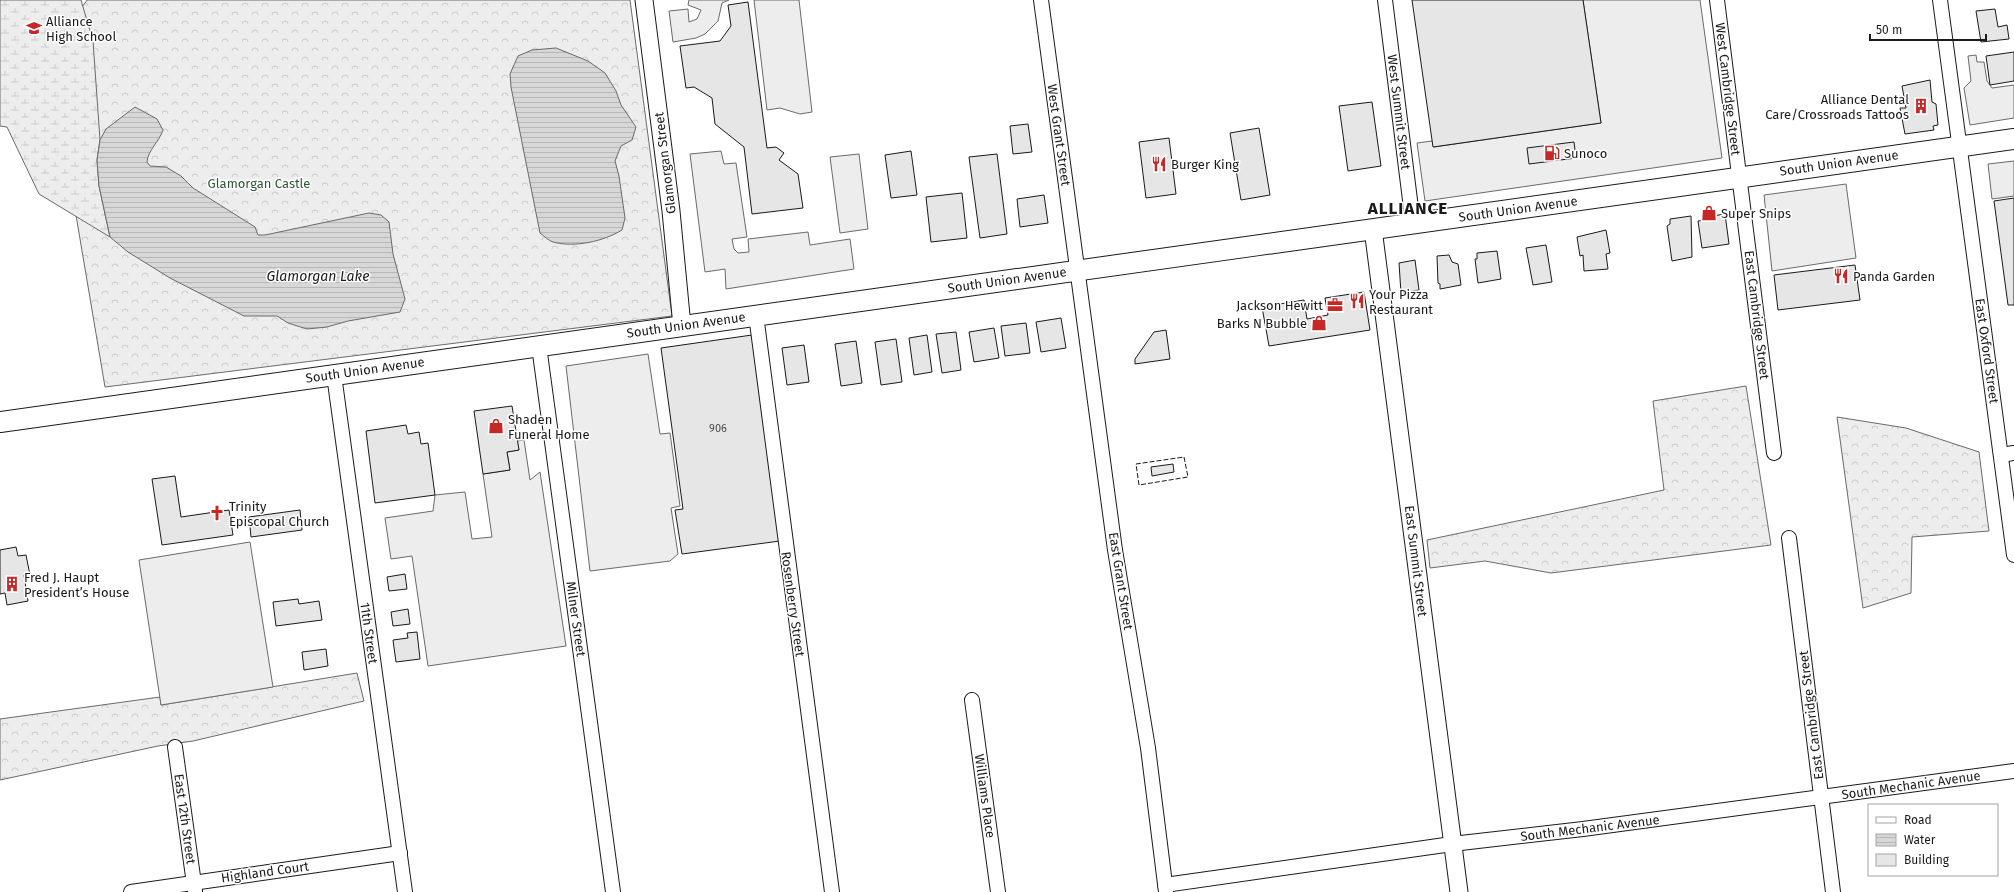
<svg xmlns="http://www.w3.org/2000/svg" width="2014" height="892" viewBox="0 0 2014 892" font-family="'Fira Sans',sans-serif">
<defs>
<pattern id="forest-crowns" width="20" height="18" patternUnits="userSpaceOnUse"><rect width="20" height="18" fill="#ededed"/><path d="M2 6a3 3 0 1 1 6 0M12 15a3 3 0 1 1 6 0" fill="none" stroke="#cbcbcb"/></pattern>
<pattern id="wetland-marsh" width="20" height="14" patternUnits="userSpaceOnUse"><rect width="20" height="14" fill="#ededed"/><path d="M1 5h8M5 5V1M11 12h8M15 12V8" fill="none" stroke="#cbcbcb"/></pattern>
<pattern id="water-rules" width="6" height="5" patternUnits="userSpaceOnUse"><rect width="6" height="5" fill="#d7d7d7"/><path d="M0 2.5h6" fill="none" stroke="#b8b8b8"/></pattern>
</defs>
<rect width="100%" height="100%" fill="#fff"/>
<g fill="url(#forest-crowns)" stroke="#6a6a6a">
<polygon points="87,0 630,0 672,316 105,387 49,55"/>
<polygon points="1746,386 1771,545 1551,573 1485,561 1430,568 1427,540 1664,490 1653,401"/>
<polygon points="1837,417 1906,428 1979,452 1989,531 1912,537 1911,593 1863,608"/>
<polygon points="357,673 364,701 193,741 158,746 0,780 0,719 160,697 161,705"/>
</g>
<polygon fill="url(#wetland-marsh)" stroke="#6a6a6a" points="0,0 81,0 93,41 100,140 97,160 99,186 110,237 39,194 7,127 0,126"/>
<g fill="#ededed" stroke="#6a6a6a">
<polygon points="689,0 729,0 722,3 718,21 705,34 696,38 673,42 669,11 688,9 689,22 697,19 701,10 688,5"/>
<polygon points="754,0 799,0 812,112 800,114 780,108 767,110"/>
<polygon points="1583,0 1700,0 1722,158 1425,201 1417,143 1432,141 1434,147 1601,123"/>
<polygon points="1976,55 1977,62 1984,62 1987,81 1992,88 2014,85 2014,118 1970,125 1964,88 1971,81 1968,56"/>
<polygon points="721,151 724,164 736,163 747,237 732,239 734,249 738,253 749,252 748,239 808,232 810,245 850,239 854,269 726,289 725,269 705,272 690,154"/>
<polygon points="859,154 868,229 840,233 830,157"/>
<polygon points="2014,161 2014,196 1992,199 1988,164"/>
<polygon points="1846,184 1856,258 1772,271 1764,195"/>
<polygon points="648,354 660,434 670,433 680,506 671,508 678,554 670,561 590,571 566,366"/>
<polygon points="524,440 530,480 540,472 566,646 428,666 412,556 391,559 385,518 433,511 435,495 465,492 472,539 492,537 483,474 510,470 507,452 519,450 517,441"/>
<polygon points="250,542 273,687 161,705 139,560"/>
</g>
<g fill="url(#water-rules)" stroke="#6a6a6a">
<path d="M556,48L588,61L605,73L616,91L621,105L636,127L632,140L621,146L615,161L619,176L625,218L622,230C604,241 575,248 553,242C549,241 544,236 540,233L511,87L510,74L518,56L532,50Z"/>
<path d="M135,107L157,119L163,130C159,142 148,150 147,162L150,166L166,167L181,176L193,188L255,227L258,235H265L369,213L381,215L389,222L393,254L405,299L400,312L348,321L327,327L307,329L288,323L277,316H244L170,278L128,252L110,237L99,186L97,160L100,140L106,129Z"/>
</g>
<g fill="#e6e6e6" stroke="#1a1a1a">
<polygon points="1412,0 1583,0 1601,123 1433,147"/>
<polygon points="748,2 767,148 776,147 784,153 779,160 798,174 803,208 752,214 744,147 715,124 712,98 694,87 686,88 680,46 720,41 731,26 728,5"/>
<polygon points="1995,9 1998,27 2007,25 2009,39 1981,42 1976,11"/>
<polygon points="2014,52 2014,81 1990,85 1986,56"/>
<polygon points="1930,80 1932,102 1936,104 1938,125 1933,126 1934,130 1905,134 1900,108 1906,108 1902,86"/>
<polygon points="1372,102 1381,166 1348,171 1339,106"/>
<polygon points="1028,124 1032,152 1013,154 1010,126"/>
<polygon points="1259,128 1270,195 1241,200 1230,133"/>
<polygon points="1169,138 1176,194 1146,198 1139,142"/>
<polygon points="1574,142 1576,158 1529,164 1527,148"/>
<polygon points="911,151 917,195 891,198 885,155"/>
<polygon points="997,154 1007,234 980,238 969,157"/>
<polygon points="962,193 967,238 931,242 926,197"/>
<polygon points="1044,195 1048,223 1020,227 1017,199"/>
<polygon points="2014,198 2014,305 2008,305 1994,201"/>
<polygon points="1725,214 1729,244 1702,248 1698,221 1706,220 1706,217"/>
<polygon points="1691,216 1692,257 1672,261 1667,226 1670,224 1670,219"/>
<polygon points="1606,230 1610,253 1606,254 1608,269 1584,271 1583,255 1580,256 1577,237"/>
<polygon points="1546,245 1552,282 1533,285 1526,248"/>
<polygon points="1497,251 1501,279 1478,283 1475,259 1477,259 1477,253"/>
<polygon points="1449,255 1452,262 1458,264 1461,285 1440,289 1440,284 1438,283 1437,256"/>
<polygon points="1415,260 1419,290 1401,293 1399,263"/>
<polygon points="1855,265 1860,300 1778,310 1774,275"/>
<polygon points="1364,292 1370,330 1269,346 1262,307 1304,300 1307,319 1328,315 1325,298"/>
<polygon points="1061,318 1066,348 1041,352 1036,322"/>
<polygon points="1026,323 1030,353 1005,356 1001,326"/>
<polygon points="994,328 999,358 974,362 969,332"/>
<polygon points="1166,330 1170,359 1135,364 1135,359 1154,332"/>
<polygon points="956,332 961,370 942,373 936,334"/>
<polygon points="752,335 780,541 682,554 675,510 683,509 661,348"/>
<polygon points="927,335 932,372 914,375 909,338"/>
<polygon points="896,339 902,382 881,385 875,342"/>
<polygon points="856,341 862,383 841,386 835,344"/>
<polygon points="804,345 809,382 787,385 782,348"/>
<polygon points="512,406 519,450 507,452 510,470 483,474 474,411"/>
<polygon points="406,425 408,434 419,432 421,444 428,443 435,495 375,503 366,431"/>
<polygon points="1173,464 1174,472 1152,476 1151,467"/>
<polygon points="175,476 181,517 229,510 233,535 162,545 152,479"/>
<polygon points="300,510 302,530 251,537 249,517"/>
<polygon points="16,547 18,556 26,555 30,575 24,575 28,601 7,605 5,593 0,594 0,550"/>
<polygon points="405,574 407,589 389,591 387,577"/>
<polygon points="298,599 299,604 319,601 322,620 276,626 273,602"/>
<polygon points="408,609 410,624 393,626 391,612"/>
<polygon points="417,632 420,659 396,662 393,640 408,638 407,633"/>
<polygon points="326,649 328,666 304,670 302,652"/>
</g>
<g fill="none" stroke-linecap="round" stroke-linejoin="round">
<defs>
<g id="minor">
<polyline points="1041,0 1115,550 1148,748 1166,892"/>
<polyline points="1385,0 1413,224"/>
<polyline points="1717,0 1774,453"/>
<polyline points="1940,0 2014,555"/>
<polyline points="756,315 832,892"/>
<polyline points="539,346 613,892"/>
<polyline points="334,375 405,892"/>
<polyline points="2001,455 2014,453"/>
<polyline points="1789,538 1833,892"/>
<polyline points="972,700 998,892"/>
<polyline points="175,747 195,891"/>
<polyline points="1165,885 1452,844 1583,829 2014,771"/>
<polyline points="131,892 400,853"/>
</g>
<g id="tertiary">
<polyline points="644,0 671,211 682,326"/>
<polyline points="1373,229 1459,892"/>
</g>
<polyline id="secondary" points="0,422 2014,139"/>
</defs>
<use href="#minor" stroke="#1a1a1a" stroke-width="16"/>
<use href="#tertiary" stroke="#1a1a1a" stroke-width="19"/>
<use href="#secondary" stroke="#1a1a1a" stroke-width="22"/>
<use href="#minor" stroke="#fff" stroke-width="14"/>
<use href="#tertiary" stroke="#fff" stroke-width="17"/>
<use href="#secondary" stroke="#fff" stroke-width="20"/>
<polygon stroke="#1a1a1a" stroke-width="1" stroke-dasharray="5 2" stroke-linecap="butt" points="1184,457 1188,477 1139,485 1136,464"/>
</g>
<defs>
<symbol id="school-bare" viewBox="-9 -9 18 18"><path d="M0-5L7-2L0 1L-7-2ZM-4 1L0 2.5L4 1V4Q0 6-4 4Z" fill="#c62828" stroke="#fff" stroke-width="2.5" paint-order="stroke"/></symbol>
<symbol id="building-bare" viewBox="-9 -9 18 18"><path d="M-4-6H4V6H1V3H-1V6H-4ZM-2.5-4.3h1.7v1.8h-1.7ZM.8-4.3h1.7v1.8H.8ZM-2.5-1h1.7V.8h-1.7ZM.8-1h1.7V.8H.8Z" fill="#c62828" stroke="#fff" stroke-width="2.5" paint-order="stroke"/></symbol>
<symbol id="fuel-bare" viewBox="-9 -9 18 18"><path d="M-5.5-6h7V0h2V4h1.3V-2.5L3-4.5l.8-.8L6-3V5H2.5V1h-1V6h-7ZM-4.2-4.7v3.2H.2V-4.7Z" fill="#c62828" stroke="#fff" stroke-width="2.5" paint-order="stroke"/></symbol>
<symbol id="restaurant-bare" viewBox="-9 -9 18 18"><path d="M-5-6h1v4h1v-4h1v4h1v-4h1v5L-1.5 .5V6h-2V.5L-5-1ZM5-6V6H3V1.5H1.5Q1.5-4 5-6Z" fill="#c62828" stroke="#fff" stroke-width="2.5" paint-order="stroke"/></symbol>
<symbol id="shop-bare" viewBox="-9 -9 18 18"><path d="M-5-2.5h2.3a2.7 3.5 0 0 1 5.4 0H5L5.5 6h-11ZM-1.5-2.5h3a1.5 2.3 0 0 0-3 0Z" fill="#c62828" stroke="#fff" stroke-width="2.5" paint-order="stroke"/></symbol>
<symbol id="office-bare" viewBox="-9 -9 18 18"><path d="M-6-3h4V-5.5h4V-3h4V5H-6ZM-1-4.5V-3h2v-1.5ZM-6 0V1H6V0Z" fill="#c62828" stroke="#fff" stroke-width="2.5" paint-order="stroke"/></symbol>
<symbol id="church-bare" viewBox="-9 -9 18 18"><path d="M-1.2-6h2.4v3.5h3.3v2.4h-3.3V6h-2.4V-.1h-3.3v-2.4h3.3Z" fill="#c62828" stroke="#fff" stroke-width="2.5" paint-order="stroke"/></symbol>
</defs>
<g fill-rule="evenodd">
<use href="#school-bare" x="23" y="17" width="22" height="22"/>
<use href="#building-bare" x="1910" y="95" width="22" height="22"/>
<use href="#fuel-bare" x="1541" y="142" width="22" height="22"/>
<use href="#restaurant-bare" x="1148" y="153" width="22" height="22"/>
<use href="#shop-bare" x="1698" y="202" width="22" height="22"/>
<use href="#restaurant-bare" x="1830" y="265" width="22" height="22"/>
<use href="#restaurant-bare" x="1346" y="290" width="22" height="22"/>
<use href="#office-bare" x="1324" y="294" width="22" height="22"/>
<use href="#shop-bare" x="1308" y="312" width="22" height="22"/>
<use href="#shop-bare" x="485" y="415" width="22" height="22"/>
<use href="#church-bare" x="206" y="502" width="22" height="22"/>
<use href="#building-bare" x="1" y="573" width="22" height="22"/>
</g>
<g text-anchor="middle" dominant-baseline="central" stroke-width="3" stroke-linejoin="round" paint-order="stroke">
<g font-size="11" fill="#4d4d4d">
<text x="718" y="428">906</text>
</g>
<g font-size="13" fill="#1a1a1a" stroke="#fff" text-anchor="start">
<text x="46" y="21">Alliance<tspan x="46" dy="15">High School</tspan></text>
<text x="1909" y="99" text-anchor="end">Alliance Dental<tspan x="1909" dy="15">Care/Crossroads Tattoos</tspan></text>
<text x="1564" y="153">Sunoco</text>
<text x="1171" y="164">Burger King</text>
<text x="1721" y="213">Super Snips</text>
<text x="1853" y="276">Panda Garden</text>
<text x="1369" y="294">Your Pizza<tspan x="1369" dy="15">Restaurant</tspan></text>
<text x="1323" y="305" text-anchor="end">Jackson Hewitt</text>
<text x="1307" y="323" text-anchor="end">Barks N Bubble</text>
<text x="508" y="419">Shaden<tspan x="508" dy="15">Funeral Home</tspan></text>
<text x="229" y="506">Trinity<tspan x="229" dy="15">Episcopal Church</tspan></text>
<text x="24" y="577">Fred J. Haupt<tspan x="24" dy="15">President’s House</tspan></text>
</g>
<g font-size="13" fill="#1a1a1a" stroke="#fff">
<text transform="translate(1728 89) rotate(83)">West Cambridge Street</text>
<text transform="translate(1399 112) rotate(83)">West Summit Street</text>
<text transform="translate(1059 135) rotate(82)">West Grant Street</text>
<text transform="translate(665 163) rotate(-97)">Glamorgan Street</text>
<text transform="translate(1839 163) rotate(-8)">South Union Avenue</text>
<text transform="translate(1518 209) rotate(-8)">South Union Avenue</text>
<text transform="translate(1007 280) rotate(-8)">South Union Avenue</text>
<text transform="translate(1757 315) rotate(83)">East Cambridge Street</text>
<text transform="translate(686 325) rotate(-8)">South Union Avenue</text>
<text transform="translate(1987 351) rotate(82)">East Oxford Street</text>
<text transform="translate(365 370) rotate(-8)">South Union Avenue</text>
<text transform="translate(1416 561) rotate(83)">East Summit Street</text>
<text transform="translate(1121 581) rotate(81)">East Grant Street</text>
<text transform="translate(793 604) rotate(82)">Rosenberry Street</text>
<text transform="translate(576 619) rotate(82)">Milner Street</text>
<text transform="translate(369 633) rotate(82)">11th Street</text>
<text transform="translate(1811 715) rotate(-97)">East Cambridge Street</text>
<text transform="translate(1911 785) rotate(-8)">South Mechanic Avenue</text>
<text transform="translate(985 796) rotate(82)">Williams Place</text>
<text transform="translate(185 819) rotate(82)">East 12th Street</text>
<text transform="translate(1590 828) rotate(-7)">South Mechanic Avenue</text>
<text transform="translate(265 872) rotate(-8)">Highland Court</text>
</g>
<g font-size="13" fill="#2b5a34" stroke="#fff">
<text x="259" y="183">Glamorgan Castle</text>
</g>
<g font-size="14" font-style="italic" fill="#1a1a1a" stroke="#fff">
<text x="318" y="276">Glamorgan Lake</text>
</g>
<g font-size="17" font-weight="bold" letter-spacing="1" fill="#1a1a1a" stroke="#fff">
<text x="1408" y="208">ALLIANCE</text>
</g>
</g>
<rect x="1868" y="804" width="130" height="72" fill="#ffffff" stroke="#a3a3a3"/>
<rect x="1876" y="817" width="20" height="6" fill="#ffffff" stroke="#a3a3a3"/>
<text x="1904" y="824" font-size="12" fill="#1a1a1a">Road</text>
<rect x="1876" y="834" width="20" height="12" fill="url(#water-rules)" stroke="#a3a3a3"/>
<text x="1904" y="844" font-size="12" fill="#1a1a1a">Water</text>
<rect x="1876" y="854" width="20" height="12" fill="#e6e6e6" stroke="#a3a3a3"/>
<text x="1904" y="864" font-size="12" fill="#1a1a1a">Building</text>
<path d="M1870 34v6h116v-6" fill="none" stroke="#1a1a1a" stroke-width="2"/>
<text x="1876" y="34" font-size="12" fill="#1a1a1a" stroke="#ffffff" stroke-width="3" paint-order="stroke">50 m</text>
</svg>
